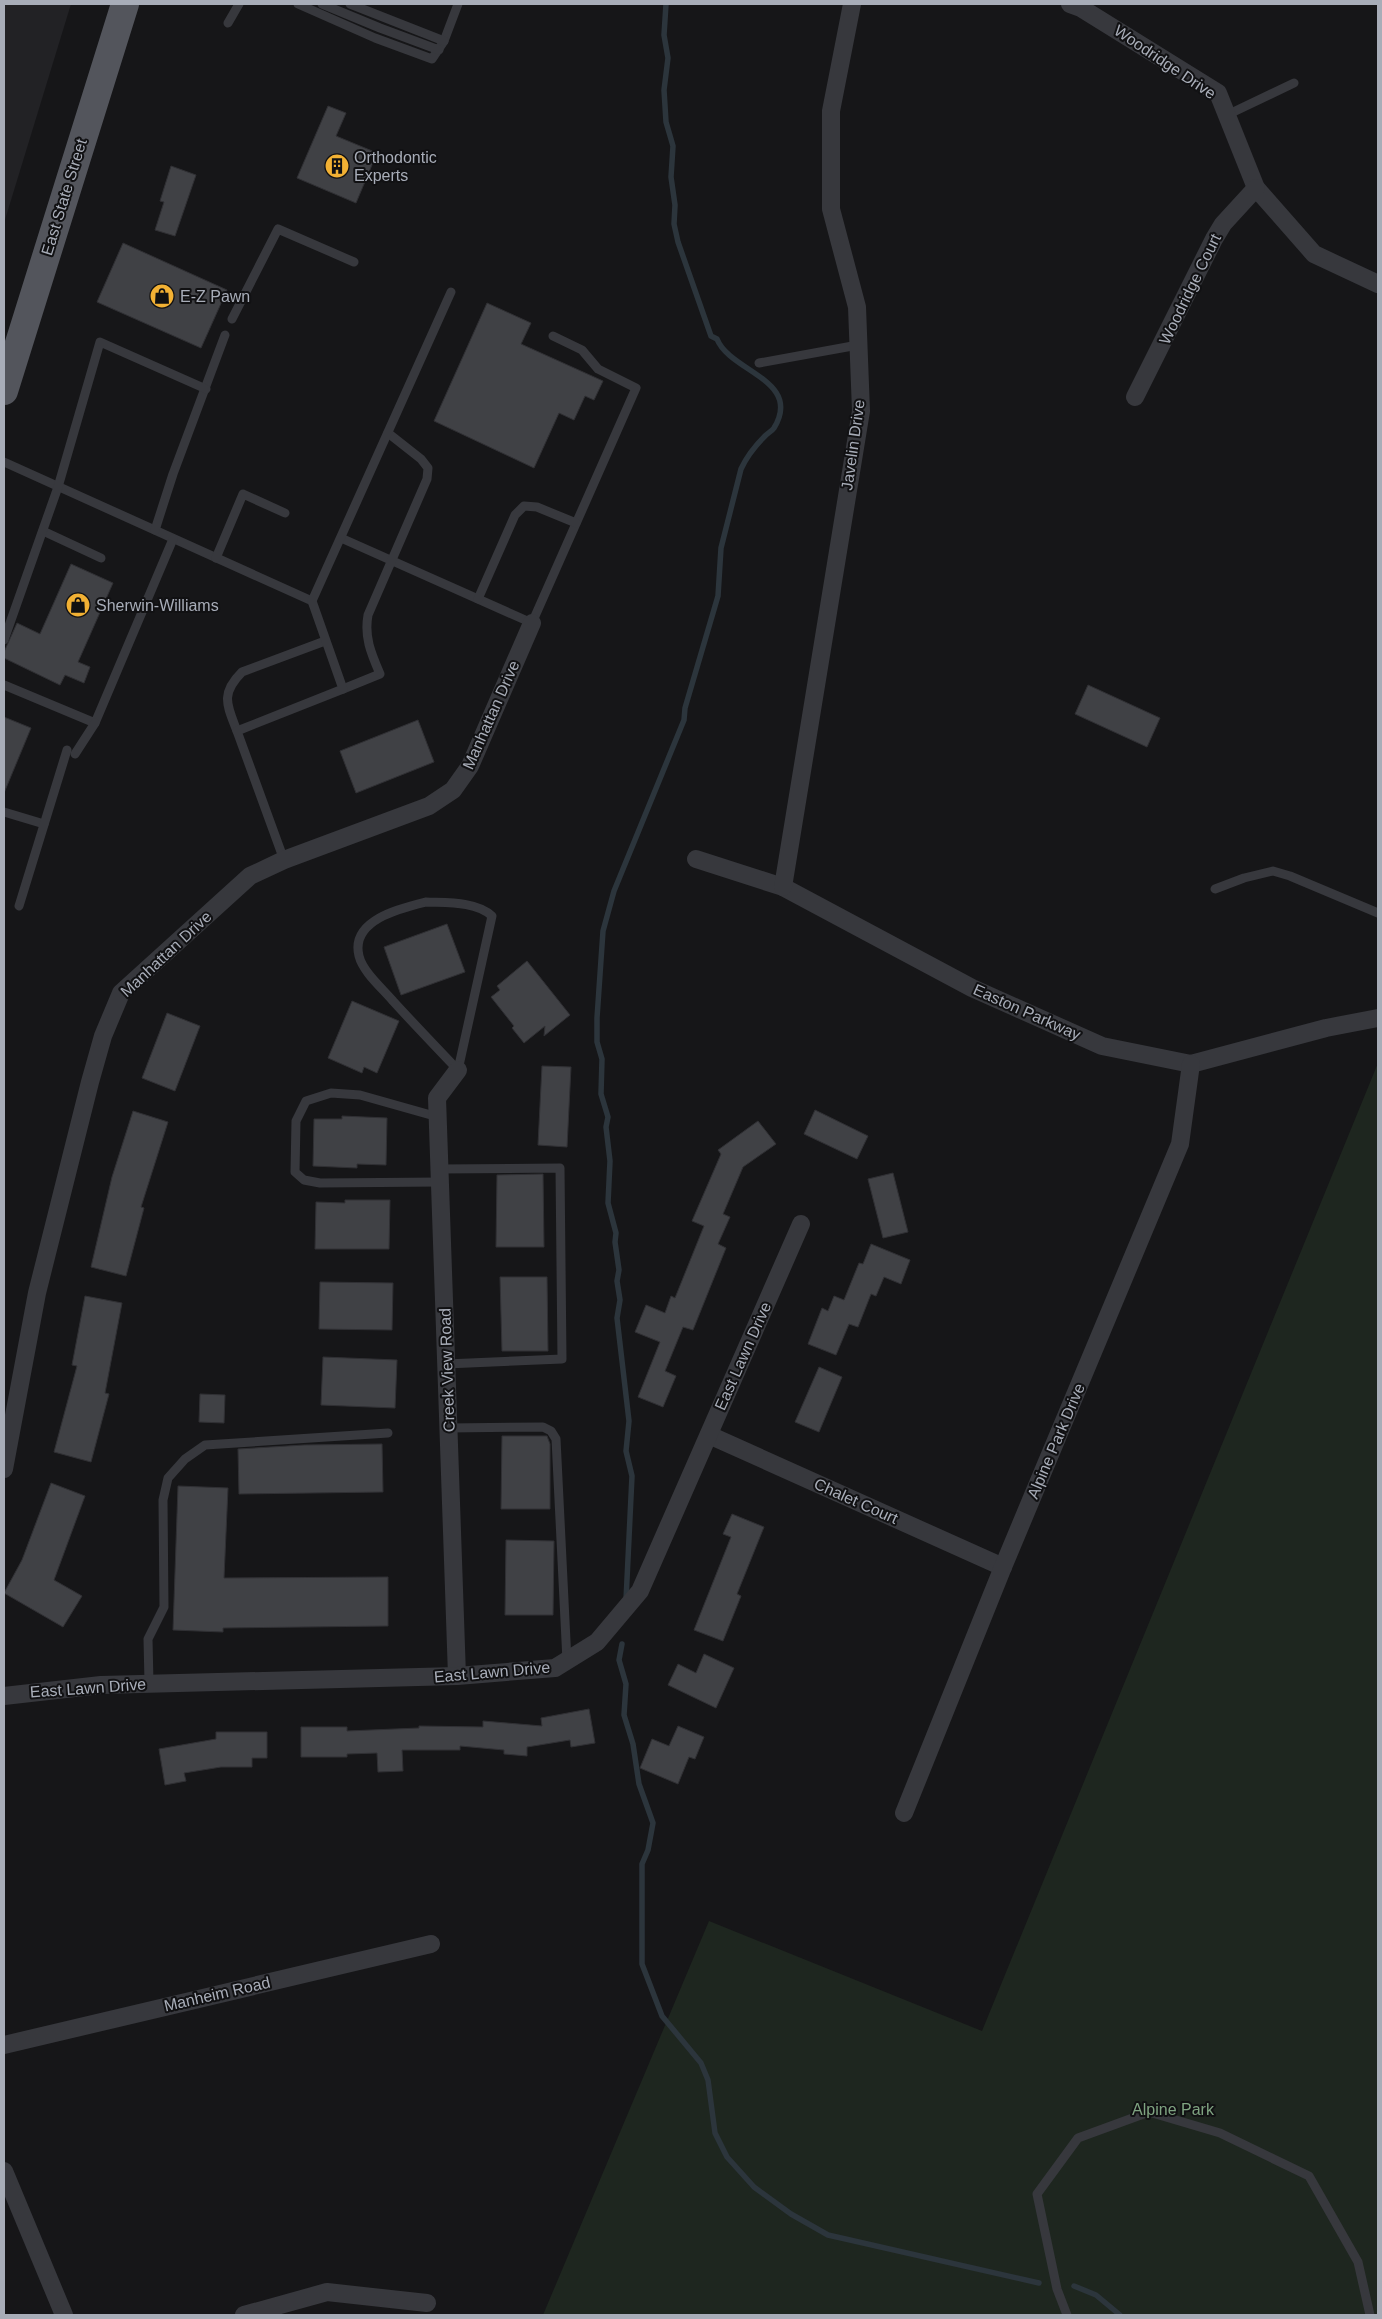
<svg xmlns="http://www.w3.org/2000/svg" width="1382" height="2319" viewBox="0 0 1382 2319" font-family="Helvetica,sans-serif">
<rect width="100%" height="100%" fill="#161618"/>
<polygon fill="#222225" points="4,4 71,4 4,223"/>
<polygon fill="#1e261f" points="1378,1063 1378,2315 543,2315 709,1921 982,2031"/>
<g fill="none" stroke-linecap="round" stroke-linejoin="round">
<g stroke="#2c353c" stroke-width="5.5">
<path d="M626,1600L632,1476L626,1451L629,1421L617,1318L620,1300L617,1281L619,1270L615,1242L616,1233L608,1203L610,1161L606,1127L608,1117L601,1094L602,1059L597,1042V1018L603,931L614,891L684,720L685,708L718,596L721,548L741,469C747,456 755,446 765,436C768,433 772,431 774,428C803,380 730,372 717,339L711,336L678,242L674,224L675,205L671,177L673,146L666,122L664,90L668,58L664,35L666,4"/>
<polyline points="622,1644 619,1660 626,1684 624,1715 633,1744 639,1784 653,1823 648,1850 642,1864 642,1964 662,2016 701,2063 708,2080 715,2133 727,2157 754,2187 791,2214 828,2235 1039,2283"/>
<polyline points="1074,2286 1096,2295 1120,2315"/>
</g>
</g>
<g fill="#404145" stroke="#303034">
<polygon points="328,106 346,113 336,136 377,153 356,203 297,178"/>
<polygon points="171,166 196,175 175,236 155,230 164,202 160,201"/>
<polygon points="123,243 227,290 201,348 97,302"/>
<polygon points="487,303 531,323 521,344 603,381 594,400 585,396 574,420 559,413 534,468 434,421"/>
<polygon points="71,564 113,583 78,662 90,667 84,683 65,675 60,685 4,658 4,652 17,623 40,634"/>
<polygon points="1088,685 1160,718 1147,747 1075,714"/>
<polygon points="4,717 31,728 4,793"/>
<polygon points="418,720 434,762 356,793 340,751"/>
<polygon points="447,924 465,972 401,995 384,947"/>
<polygon points="527,961 570,1015 544,1036 545,1026 524,1043 512,1028 514,1026 491,997 500,990 497,986"/>
<polygon points="352,1001 399,1021 377,1073 364,1067 362,1073 328,1058"/>
<polygon points="167,1013 200,1026 175,1091 142,1078"/>
<polygon points="542,1066 571,1067 567,1147 538,1145"/>
<polygon points="815,1110 868,1136 857,1159 804,1134"/>
<polygon points="133,1111 168,1122 141,1207 144,1208 126,1276 91,1267 112,1177"/>
<polygon points="342,1116 387,1118 386,1165 357,1164 357,1168 313,1166 314,1119 342,1119"/>
<polygon points="758,1121 776,1144 743,1167 723,1214 730,1217 718,1244 726,1248 693,1330 683,1327 665,1371 676,1376 663,1407 638,1397 660,1342 635,1332 646,1305 665,1313 671,1296 675,1298 704,1226 692,1221 721,1154 718,1150"/>
<polygon points="893,1173 908,1232 883,1238 868,1179"/>
<polygon points="543,1174 544,1247 496,1247 497,1175"/>
<polygon points="345,1200 390,1200 389,1249 315,1249 316,1202 345,1203"/>
<polygon points="871,1244 910,1260 901,1284 884,1277 876,1296 871,1294 858,1327 849,1324 836,1355 808,1344 822,1308 828,1311 834,1296 844,1300 859,1263 863,1264"/>
<polygon points="500,1277 547,1277 548,1351 502,1351"/>
<polygon points="320,1282 393,1283 392,1330 319,1329"/>
<polygon points="85,1296 122,1303 105,1393 109,1394 91,1462 54,1452 77,1366 72,1365"/>
<polygon points="323,1357 397,1360 395,1408 321,1405"/>
<polygon points="819,1367 842,1377 819,1432 795,1422"/>
<polygon points="200,1394 225,1395 224,1423 199,1422"/>
<polygon points="502,1436 547,1436 550,1444 550,1509 501,1509"/>
<polygon points="382,1444 383,1492 239,1494 238,1449 304,1445"/>
<polygon points="51,1483 85,1496 54,1580 82,1596 63,1627 4,1593 22,1560"/>
<polygon points="178,1486 228,1488 224,1578 388,1577 388,1626 223,1628 223,1632 173,1630"/>
<polygon points="732,1514 764,1527 737,1594 741,1596 723,1641 694,1630 731,1537 723,1534"/>
<polygon points="506,1540 554,1541 553,1615 505,1615"/>
<polygon points="704,1654 734,1668 716,1708 668,1685 678,1664 696,1673"/>
<polygon points="589,1709 595,1743 571,1747 570,1740 527,1747 527,1756 504,1754 504,1750 460,1746 460,1750 402,1750 403,1771 378,1772 377,1753 347,1754 347,1757 301,1757 301,1727 347,1727 347,1731 419,1728 419,1726 483,1727 483,1721 542,1726 541,1718"/>
<polygon points="678,1726 704,1737 695,1759 689,1757 678,1784 640,1768 652,1739 669,1746"/>
<polygon points="216,1732 267,1732 267,1758 252,1758 252,1767 221,1767 184,1773 186,1781 165,1785 159,1749 216,1739"/>
</g>
<g fill="none" stroke-linecap="round" stroke-linejoin="round">
<g stroke="#37383d" stroke-width="9">
<polyline points="298,4 375,38 432,59 444,41 458,4"/>
<polyline points="322,4 380,28 439,50"/>
<polyline points="350,4 444,41"/>
<polyline points="228,23 239,4"/>
<polyline points="1227,115 1294,83"/>
<polyline points="232,319 278,229 354,262"/>
<polyline points="759,363 858,345"/>
<polyline points="4,462 312,601"/>
<polyline points="155,530 173,474 225,335"/>
<polyline points="43,531 101,558"/>
<polyline points="341,538 532,623 636,388 598,369 582,350 553,336"/>
<polyline points="216,558 243,494 285,513"/>
<polyline points="478,599 515,515 524,506 537,507 576,523"/>
<polyline points="4,640 58,487 100,342 206,389"/>
<polyline points="4,685 95,723 173,539"/>
<path d="M343,689L380,674C371,653 364,637 368,615L427,479L428,468L421,459L388,433"/>
<path d="M237,731C227,705 220,694 242,672L325,641"/>
<polyline points="75,754 95,723"/>
<polyline points="4,812 44,824"/>
<polyline points="284,860 237,731 343,689 312,601 451,292"/>
<polyline points="1215,889 1244,878 1273,871 1290,876 1378,913"/>
<path d="M426,902C446,903 476,901 492,916L458,1070C436,1047 414,1024 393,1001C382,988 363,972 359,956C350,920 401,908 426,902Z"/>
<polyline points="19,906 67,750"/>
<polyline points="438,1117 360,1095 331,1093 306,1101 296,1121 295,1172 304,1180 320,1183 440,1182"/>
<polyline points="440,1169 560,1168 562,1359 446,1364"/>
<polyline points="449,1428 543,1427 551,1431 556,1439 567,1661"/>
<polyline points="149,1683 148,1639 164,1607 163,1500 168,1478 185,1459 205,1445 388,1433"/>
<polyline points="1067,2315 1057,2289 1037,2194 1078,2138 1149,2112 1220,2133 1309,2176 1358,2262 1370,2315"/>
</g>
<g stroke="#37383d" stroke-width="18">
<polyline points="1070,4 1081,8 1218,93 1256,188 1314,254 1378,284"/>
<polyline points="1135,397 1214,239 1223,224 1256,188"/>
<polyline points="696,859 783,887 972,988 1102,1046 1191,1064 1326,1028 1378,1018"/>
<polyline points="783,887 861,411 857,307 831,209 831,111 852,4"/>
<polyline points="709,1435 1003,1567"/>
<polyline points="4,1469 37,1293 90,1082 103,1036 121,993 250,876 284,860 429,806 453,790 470,766 532,623"/>
<polyline points="457,1676 437,1098 458,1070"/>
<polyline points="4,1696 101,1685 457,1676 555,1668 597,1642 640,1591 801,1224"/>
<polyline points="904,1813 1003,1567 1180,1144 1191,1064"/>
<polyline points="4,2045 431,1944"/>
<polyline points="4,2171 64,2315"/>
<polyline points="244,2315 327,2292 427,2303"/>
</g>
<polyline stroke="#53555c" stroke-width="28" points="4,391 125,4"/>
</g>
<defs>
<symbol id="building-disc" viewBox="-11 -11 22 22"><circle r="9.5" fill="#f2b134" stroke="#111113"/><path d="M-4-6H4V6H1V3H-1V6H-4ZM-2.5-4.3h1.7v1.8h-1.7ZM.8-4.3h1.7v1.8H.8ZM-2.5-1h1.7V.8h-1.7ZM.8-1h1.7V.8H.8Z" fill="#111"/></symbol>
<symbol id="shop-disc" viewBox="-11 -11 22 22"><circle r="9.5" fill="#f2b134" stroke="#111113"/><path d="M-5-2.5h2.3a2.7 3.5 0 0 1 5.4 0H5L5.5 6h-11ZM-1.5-2.5h3a1.5 2.3 0 0 0-3 0Z" fill="#111"/></symbol>
</defs>
<g fill-rule="evenodd">
<use href="#building-disc" x="323" y="152" width="28" height="28"/>
<use href="#shop-disc" x="148" y="282" width="28" height="28"/>
<use href="#shop-disc" x="64" y="591" width="28" height="28"/>
</g>
<g text-anchor="middle" dominant-baseline="central" stroke-width="4" stroke-linejoin="round" paint-order="stroke">
<g font-size="16" fill="#a8adb8" stroke="#111113">
<text transform="translate(1165 62) rotate(34)">Woodridge Drive</text>
<text transform="translate(64 197) rotate(-73)">East State Street</text>
<text transform="translate(1190 289) rotate(-64)">Woodridge Court</text>
<text transform="translate(853 445) rotate(-82)">Javelin Drive</text>
<text transform="translate(491 715) rotate(-66)">Manhattan Drive</text>
<text transform="translate(166 954) rotate(-43)">Manhattan Drive</text>
<text transform="translate(1027 1012) rotate(24)">Easton Parkway</text>
<text transform="translate(743 1356) rotate(-66)">East Lawn Drive</text>
<text transform="translate(447 1370) rotate(-92)">Creek View Road</text>
<text transform="translate(1056 1441) rotate(-67)">Alpine Park Drive</text>
<text transform="translate(856 1501) rotate(24)">Chalet Court</text>
<text transform="translate(492 1672) rotate(-5)">East Lawn Drive</text>
<text transform="translate(88 1688) rotate(-4)">East Lawn Drive</text>
<text transform="translate(217 1994) rotate(-13)">Manheim Road</text>
</g>
<g font-size="16" fill="#a8adb8" stroke="#111113" text-anchor="start">
<text x="354" y="157">Orthodontic<tspan x="354" dy="18">Experts</tspan></text>
<text x="180" y="296">E-Z Pawn</text>
<text x="96" y="605">Sherwin-Williams</text>
</g>
<g font-size="16" fill="#7fa381" stroke="#111113">
<text x="1173" y="2109">Alpine Park</text>
</g>
</g>
<rect width="1382" height="2319" fill="none" stroke="#a8adb8" stroke-width="10"/>
</svg>
